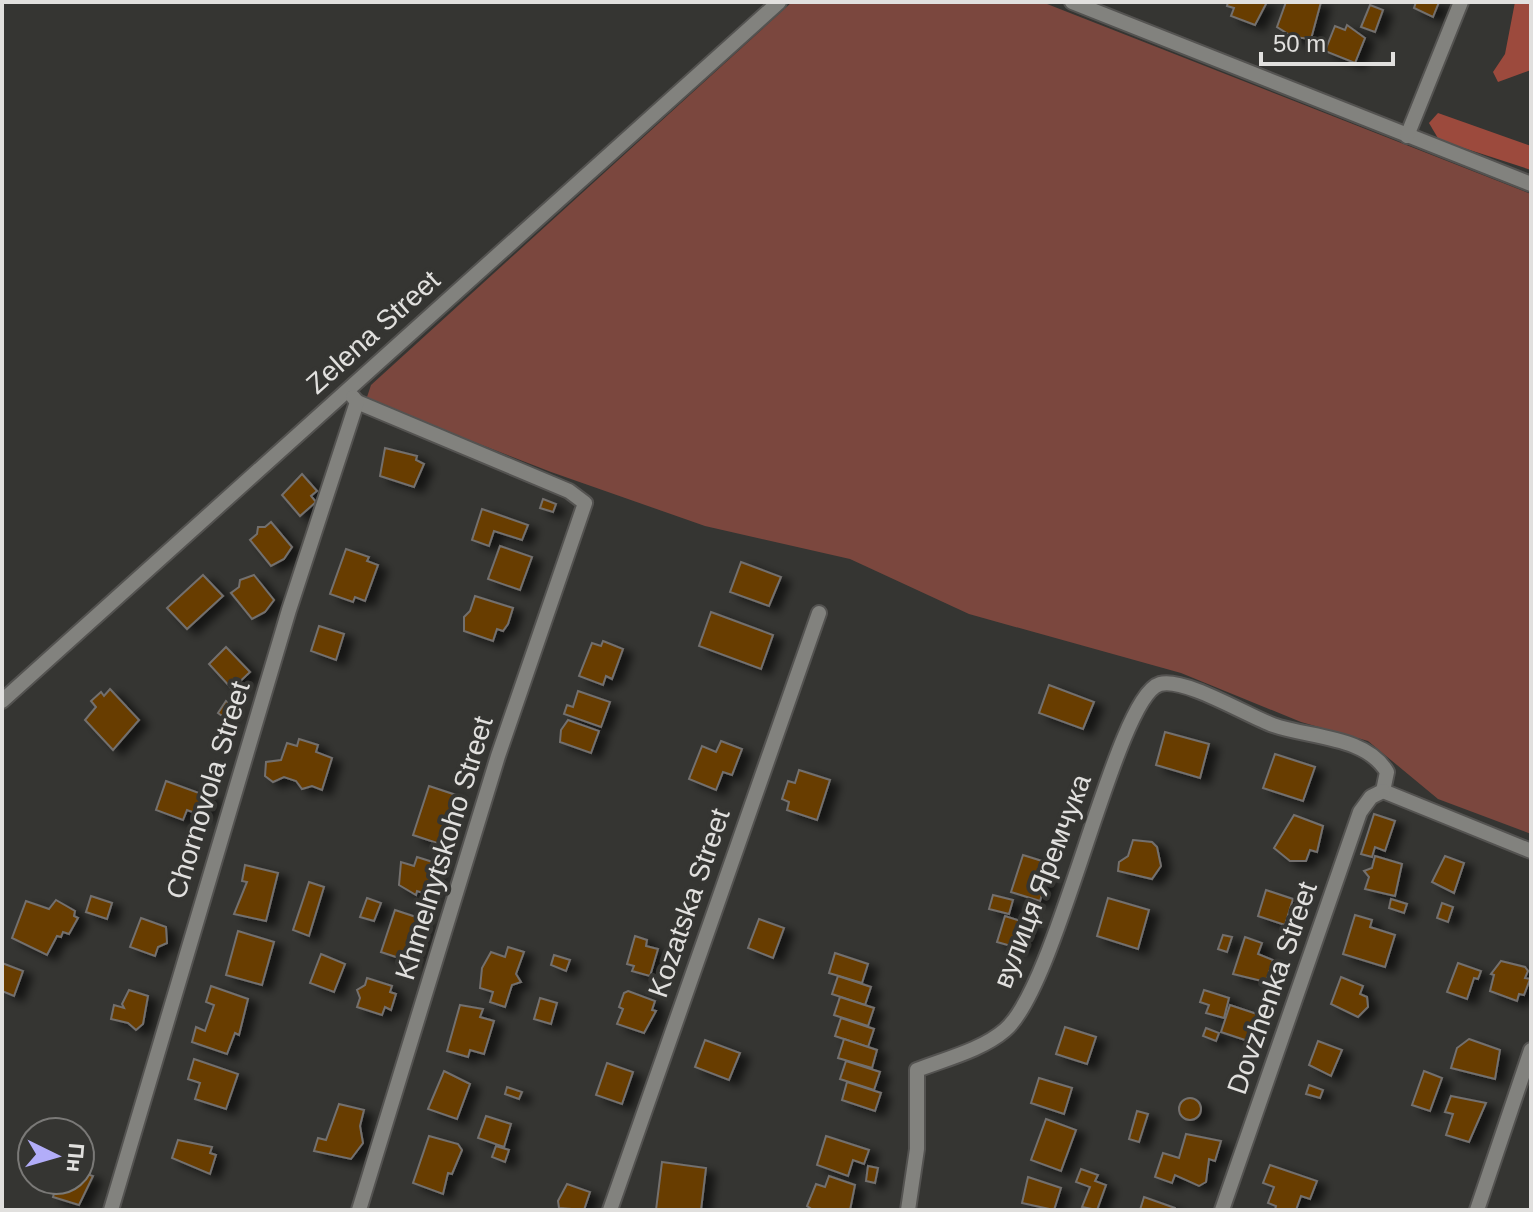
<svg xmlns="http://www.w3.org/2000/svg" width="1533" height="1212" viewBox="0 0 1533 1212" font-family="Arial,sans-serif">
<defs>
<filter id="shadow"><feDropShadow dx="9" dy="5" stdDeviation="4" flood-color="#0009"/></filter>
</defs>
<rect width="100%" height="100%" fill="#353532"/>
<polygon fill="#7b473e" points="792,2 1042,2 1531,194 1531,834 1438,799 1368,741 1301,722 1181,673 969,614 850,559 705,526 551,472 366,400 371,385"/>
<g fill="#9c4a3d">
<polygon points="1515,2 1531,2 1531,70 1498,82 1493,72 1505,54"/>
<polygon points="1438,113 1531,146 1531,170 1439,140 1429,123"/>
</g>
<g fill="#683c00" stroke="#73706e" stroke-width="2" filter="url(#shadow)">
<polygon points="1228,2 1267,2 1255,25 1231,16 1234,8 1227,6"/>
<polygon points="1286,2 1321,2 1311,39 1293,37 1277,27"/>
<polygon points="1416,2 1439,2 1433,17 1414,8"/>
<polygon points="1370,5 1383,10 1375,32 1361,27"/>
<polygon points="1347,25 1365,38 1355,63 1325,51 1335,26 1345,30"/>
<polygon points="385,448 417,456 416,460 424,464 414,487 380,476"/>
<polygon points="302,474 317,491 311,496 316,502 300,516 282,495"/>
<polygon points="543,499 556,504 553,512 540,508"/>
<polygon points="482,509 528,525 522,540 494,531 489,546 472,540"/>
<polygon points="271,522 292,547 284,559 271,566 250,540 257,534 258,527 265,527"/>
<polygon points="500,546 532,557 520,590 488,579"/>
<polygon points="346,549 369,557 367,561 378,565 365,601 355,597 353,602 330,594"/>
<polygon points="741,562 781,577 769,606 730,592"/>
<polygon points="203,575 223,596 187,629 167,608"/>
<polygon points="254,575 274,600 265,612 252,619 231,593 239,587 240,580"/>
<polygon points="475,596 513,608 508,624 503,631 497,629 493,641 464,631 464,617 470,611"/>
<polygon points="711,612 773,635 761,669 699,646"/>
<polygon points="319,626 344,634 336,660 311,651"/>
<polygon points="603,641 623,649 612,679 606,676 603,685 579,676 592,643 601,646"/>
<polygon points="226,647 250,672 232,689 209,664"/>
<polygon points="1049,685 1094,702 1083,729 1039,713"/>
<polygon points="110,689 139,720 113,750 85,720 96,707 91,701 101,692 104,696"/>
<polygon points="578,691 610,702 601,727 564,714 567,705 573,707"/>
<polygon points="226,701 233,706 225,718 218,713"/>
<polygon points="568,720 599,731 591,753 560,742 561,730"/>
<polygon points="1165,732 1209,744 1200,778 1156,765"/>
<polygon points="299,739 318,745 316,752 332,758 322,790 312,786 302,789 296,781 284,777 273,782 265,776 266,762 281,760 287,743 297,746"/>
<polygon points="721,741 742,749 732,775 723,772 716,790 689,779 702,746 716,752"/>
<polygon points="1275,754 1315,767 1303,801 1263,788"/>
<polygon points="799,770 830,780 817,820 787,810 789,802 782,799 788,781 795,783"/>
<polygon points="166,781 210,797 203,816 187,810 183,820 156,810"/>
<polygon points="429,786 456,795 440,844 413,835"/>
<polygon points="1374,814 1395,821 1385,851 1375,847 1372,857 1361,854"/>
<polygon points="1294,815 1323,826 1317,852 1310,850 1306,861 1290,861 1274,848"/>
<polygon points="1133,840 1152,842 1157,847 1161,866 1152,879 1118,871 1119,862 1128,856"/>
<polygon points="1023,855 1042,861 1038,873 1048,876 1040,901 1011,892"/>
<polygon points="1375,856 1402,864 1395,896 1365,889 1369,877 1364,871 1372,868"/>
<polygon points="1445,856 1464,863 1454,893 1432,882"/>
<polygon points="417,857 439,864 429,895 417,891 416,895 399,885 401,862 414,866"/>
<polygon points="245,865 278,873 266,921 234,914 247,882 242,881"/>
<polygon points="309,882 324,887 309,936 293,930"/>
<polygon points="1266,890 1293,899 1285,925 1258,916"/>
<polygon points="993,895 1013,900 1009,914 989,909"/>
<polygon points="91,896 112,903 107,919 86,912"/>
<polygon points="367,898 381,903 374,921 360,917"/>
<polygon points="1108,898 1149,910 1138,949 1097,936"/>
<polygon points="1391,899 1407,904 1404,913 1389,908"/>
<polygon points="56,900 75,911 74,916 78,918 69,934 63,932 61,937 57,936 47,955 12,938 26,901 49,909"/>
<polygon points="1442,903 1453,907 1448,922 1437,918"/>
<polygon points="395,910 425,920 411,962 381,952"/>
<polygon points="1355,915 1372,920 1370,927 1395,935 1385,967 1343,954"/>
<polygon points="1005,916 1033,925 1022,949 997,942"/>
<polygon points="141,918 166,927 167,943 158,947 155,956 130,947"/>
<polygon points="759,919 784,928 773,958 748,948"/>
<polygon points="238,931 274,942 262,985 226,975"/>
<polygon points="1223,935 1232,937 1227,952 1218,949"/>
<polygon points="635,936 647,940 646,946 658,949 650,976 632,971 634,966 627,964"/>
<polygon points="1245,937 1262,943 1258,954 1273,960 1266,982 1233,974"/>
<polygon points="508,947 524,952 516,974 521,982 512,985 505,1007 490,1002 493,992 480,988 482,968 491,952 505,957"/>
<polygon points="835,953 868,964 862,983 829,973"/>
<polygon points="321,954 345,964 334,992 310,983"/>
<polygon points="554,955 570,960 566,971 551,965"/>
<polygon points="1501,961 1525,967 1528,971 1525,978 1530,979 1524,995 1519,994 1517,1001 1490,991 1494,975 1491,974"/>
<polygon points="2,963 23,971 14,996 2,991"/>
<polygon points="1458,963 1481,971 1478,979 1474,978 1467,999 1447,992"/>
<polygon points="838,976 871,987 865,1005 832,994"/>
<polygon points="1341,977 1363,986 1360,994 1367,997 1368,1007 1358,1017 1331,1004"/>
<polygon points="367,978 392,986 390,992 396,994 391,1010 385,1007 382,1015 357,1007 360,998 357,990 365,985"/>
<polygon points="211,986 248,999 239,1035 235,1033 227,1054 192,1042 196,1027 205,1031 214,1005 206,1002"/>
<polygon points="129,990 148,996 143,1024 136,1030 128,1023 111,1019 114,1005 124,1008 122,1004"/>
<polygon points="1204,990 1229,998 1224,1018 1206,1013 1209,1005 1200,1002"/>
<polygon points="628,991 655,1001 652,1010 656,1011 644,1033 617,1024 623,1009 619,1007 624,993"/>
<polygon points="840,997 874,1008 868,1026 834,1015"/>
<polygon points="540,998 557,1003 551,1024 534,1019"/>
<polygon points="460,1005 483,1009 480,1017 494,1021 484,1054 470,1050 468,1057 447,1051"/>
<polygon points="1230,1005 1257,1014 1255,1029 1248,1041 1221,1032"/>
<polygon points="841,1018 874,1029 868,1047 835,1036"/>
<polygon points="1065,1027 1096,1037 1087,1064 1056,1054"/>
<polygon points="1206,1028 1219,1033 1216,1041 1203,1036"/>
<polygon points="844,1039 877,1050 872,1068 838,1058"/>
<polygon points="1469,1039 1500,1050 1495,1079 1451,1068 1457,1048"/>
<polygon points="705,1040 740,1053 729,1080 695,1067"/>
<polygon points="1318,1041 1342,1050 1331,1076 1309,1065"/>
<polygon points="194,1059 238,1074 226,1109 195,1099 200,1083 188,1079"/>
<polygon points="846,1061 880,1072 874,1090 840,1079"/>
<polygon points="607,1063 633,1072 622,1104 596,1095"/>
<polygon points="444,1071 470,1084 457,1119 428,1109"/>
<polygon points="1424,1071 1442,1078 1430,1111 1412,1105"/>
<polygon points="1039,1078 1072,1088 1064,1114 1031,1103"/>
<polygon points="847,1082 881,1093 875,1111 842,1100"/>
<polygon points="1309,1085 1323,1090 1320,1098 1306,1094"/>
<polygon points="507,1087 522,1092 519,1099 505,1094"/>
<polygon points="1451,1096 1486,1103 1469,1142 1446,1135 1453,1114 1445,1112"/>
<circle cx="1190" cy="1109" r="11"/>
<polygon points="339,1104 364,1110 360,1126 363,1143 351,1159 314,1151 318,1138 326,1140"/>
<polygon points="1137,1111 1148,1114 1139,1142 1129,1139"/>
<polygon points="486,1116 511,1124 504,1147 478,1138"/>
<polygon points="1046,1119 1076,1130 1061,1171 1031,1160"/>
<polygon points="1186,1134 1221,1141 1215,1161 1209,1159 1206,1182 1199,1186 1175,1175 1172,1183 1155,1177 1163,1153 1179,1158"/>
<polygon points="429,1136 458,1144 462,1150 452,1174 448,1173 443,1194 413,1183"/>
<polygon points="826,1136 869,1150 864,1164 853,1160 848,1176 817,1165"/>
<polygon points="178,1140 212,1147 210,1153 216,1155 210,1174 172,1158"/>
<polygon points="496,1146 509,1150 505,1162 492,1157"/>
<polygon points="662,1162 706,1168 701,1210 656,1210"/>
<polygon points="1270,1165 1317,1181 1310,1199 1301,1196 1296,1210 1275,1210 1276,1206 1268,1203 1274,1187 1263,1183"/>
<polygon points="868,1166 878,1168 875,1183 866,1181"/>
<polygon points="1081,1169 1098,1175 1095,1181 1106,1185 1097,1210 1082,1207 1090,1187 1076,1182"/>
<polygon points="80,1172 93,1176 79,1205 53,1197 58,1180 80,1180"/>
<polygon points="829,1176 855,1185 850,1210 813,1210 807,1206 816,1184 825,1187"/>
<polygon points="1028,1177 1061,1188 1054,1210 1022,1203"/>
<polygon points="567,1184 590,1192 584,1210 559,1208 558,1201"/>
<polygon points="1144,1197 1175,1208 1175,1210 1140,1210"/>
</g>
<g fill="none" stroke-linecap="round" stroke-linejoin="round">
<defs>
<g id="street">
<polyline points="1072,2 1531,184"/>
<polyline points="1407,136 1461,2"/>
<polyline points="357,402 569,491 585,503 498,756 359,1210"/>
<polyline points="2,701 779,2"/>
<polyline points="111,1210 289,610 357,402 353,397"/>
<polyline points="610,1210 819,613"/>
<path d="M908,1210L917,1149V1070C945,1059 982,1050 1005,1030C1059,984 1115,697 1160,684C1184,677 1248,716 1273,725C1310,738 1366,736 1387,772L1383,791L1531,851"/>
<polyline points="1222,1210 1360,812 1371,797 1383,791"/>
<polyline points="1477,1210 1531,1050"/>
</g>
</defs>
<use href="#street" stroke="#545351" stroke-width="18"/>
<use href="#street" stroke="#82827e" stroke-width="14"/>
</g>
<g text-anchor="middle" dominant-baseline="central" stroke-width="8" stroke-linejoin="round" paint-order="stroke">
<g font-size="28" fill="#e1e0de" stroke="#353532">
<text transform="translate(373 332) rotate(-42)">Zelena Street</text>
<text transform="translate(208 790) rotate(-73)">Chornovola Street</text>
<text transform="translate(444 848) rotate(-73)">Khmelnytskoho Street</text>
<text transform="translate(1042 881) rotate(-69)">вулиця Яремчука</text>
<text transform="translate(689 903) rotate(-71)">Kozatska Street</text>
<text transform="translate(1272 988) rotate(-71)">Dovzhenka Street</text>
</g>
</g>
<rect width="1533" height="1212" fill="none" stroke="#e1e0de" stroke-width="8"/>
<g transform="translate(56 1156) rotate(95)"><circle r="38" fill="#353532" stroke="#7a7977" stroke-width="2"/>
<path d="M0-6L14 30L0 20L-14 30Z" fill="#b2adf9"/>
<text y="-12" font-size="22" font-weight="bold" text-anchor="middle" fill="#e1e0de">Пн</text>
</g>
<path d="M1261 52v12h132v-12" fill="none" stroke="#e1e0de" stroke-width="4"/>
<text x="1273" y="52" font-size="24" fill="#e1e0de" stroke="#353532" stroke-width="6" paint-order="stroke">50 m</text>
</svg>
